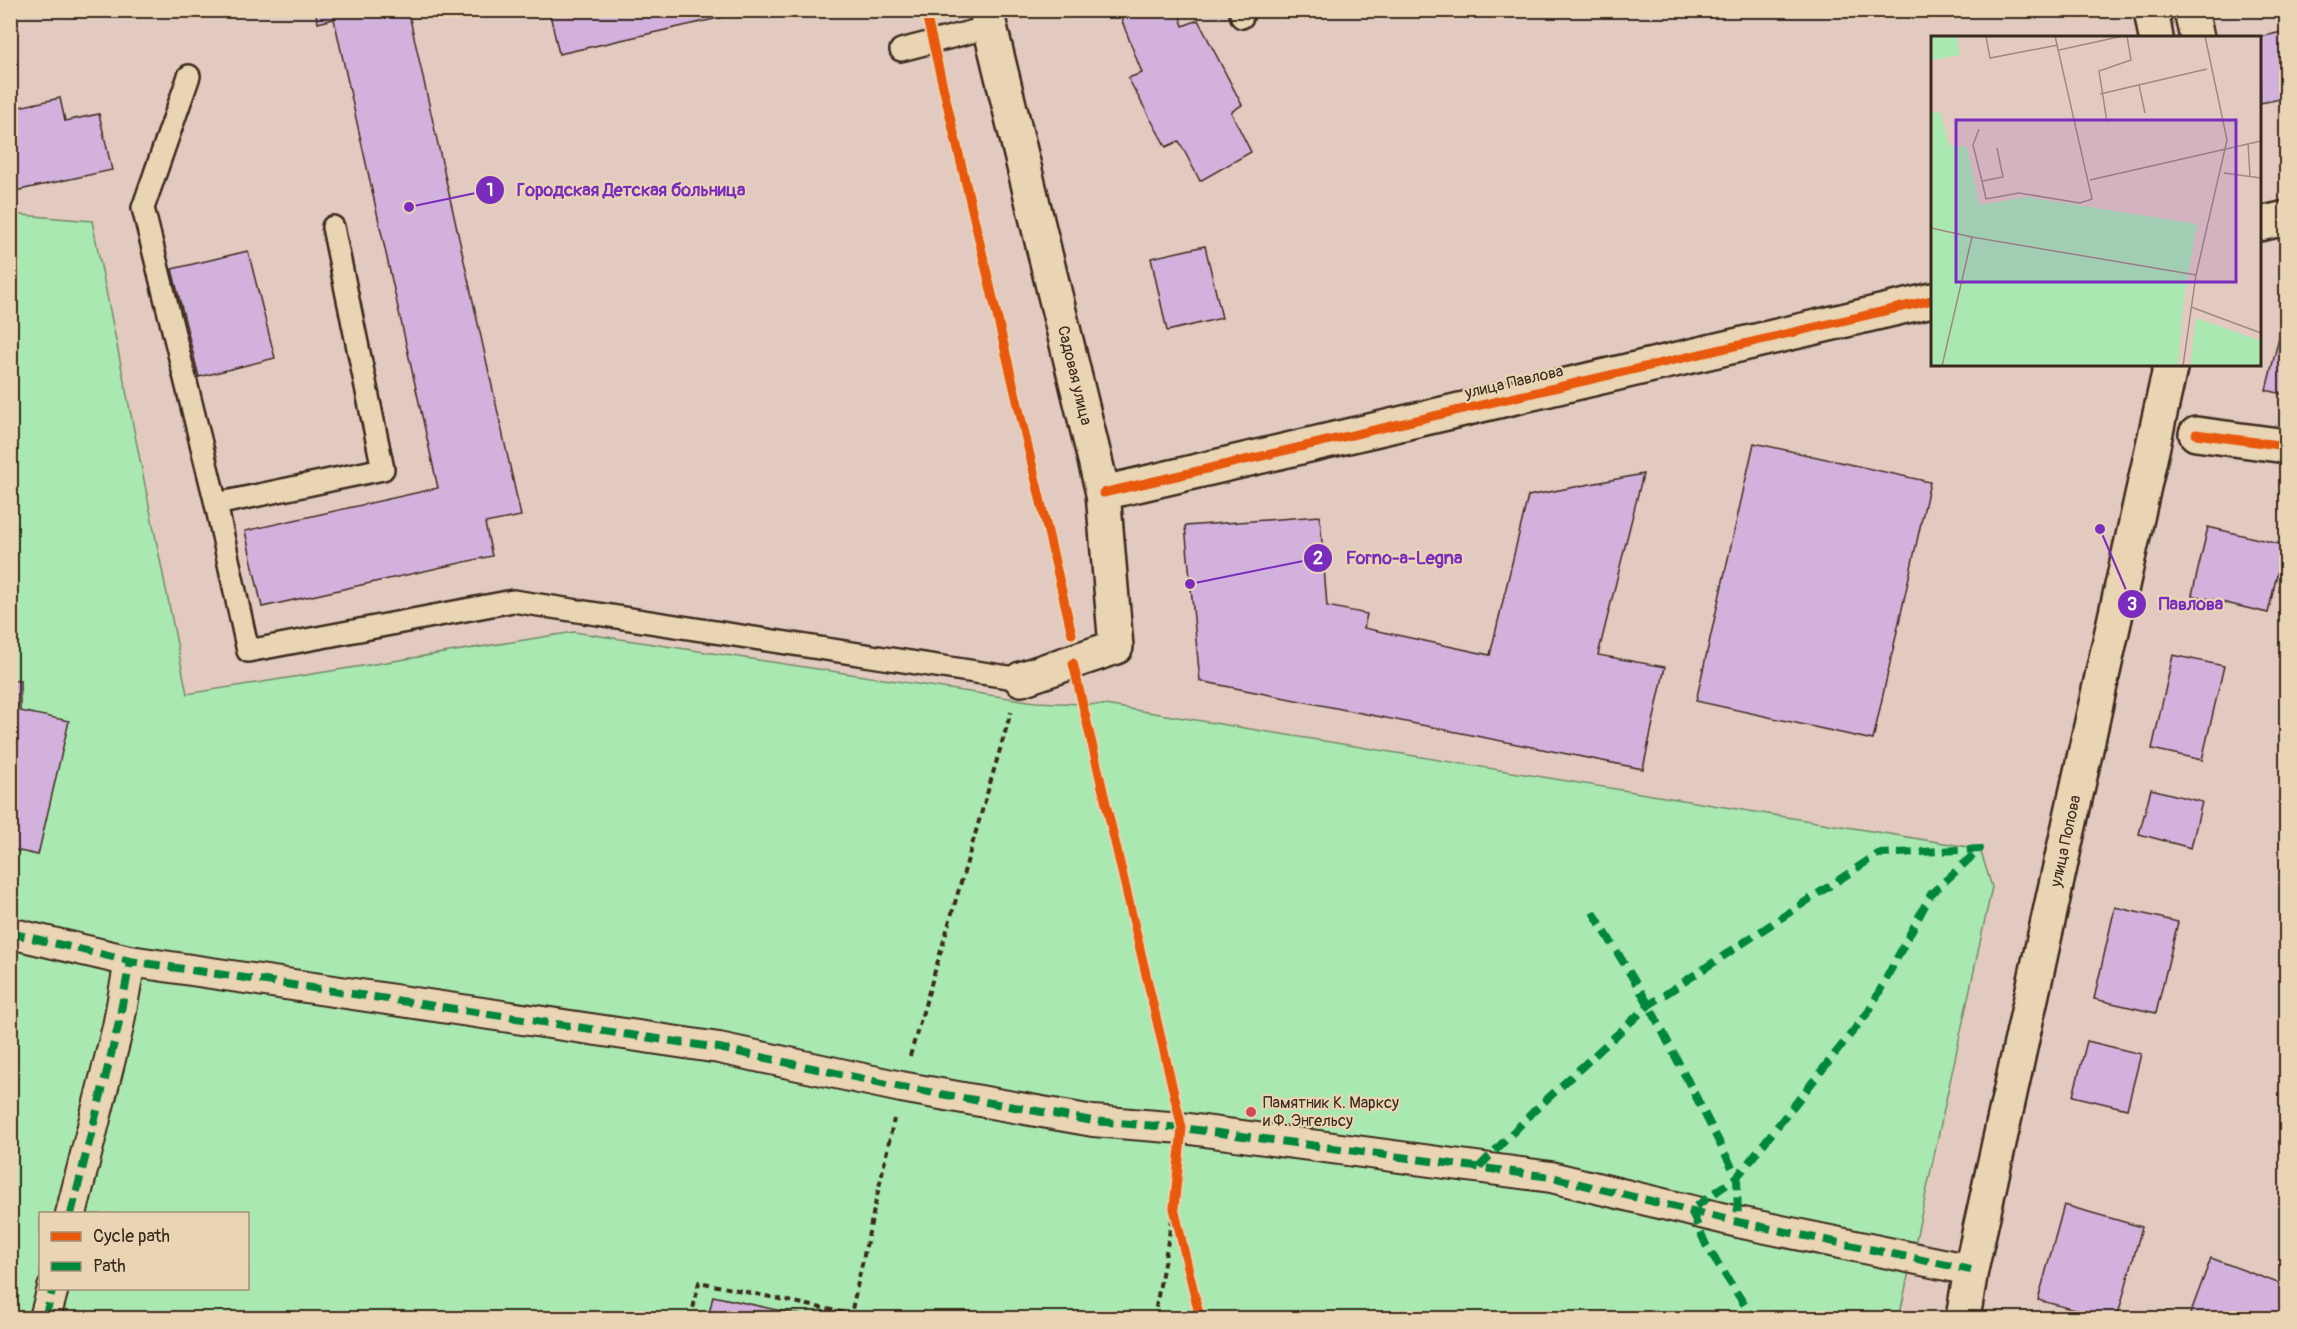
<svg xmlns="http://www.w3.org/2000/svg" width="2297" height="1329" viewBox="0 0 2297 1329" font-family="Pangolin,sans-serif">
<rect width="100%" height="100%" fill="#e2cac0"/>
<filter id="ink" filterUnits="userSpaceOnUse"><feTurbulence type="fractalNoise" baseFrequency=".0167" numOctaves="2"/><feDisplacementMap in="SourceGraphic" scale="12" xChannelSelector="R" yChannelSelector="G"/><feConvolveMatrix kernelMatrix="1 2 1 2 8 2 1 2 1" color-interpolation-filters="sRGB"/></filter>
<g filter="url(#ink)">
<path fill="#a9e9b1" stroke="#728a68" stroke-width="1.5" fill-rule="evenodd" d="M10,214L92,221L187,694L574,632L1035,702L1105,705L1980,849L1992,887L1899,1318H11ZM40,1214H248V1288H40Z"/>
<g fill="#d3b1dd" stroke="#3b2a1e" stroke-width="1.5">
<polygon points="72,10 111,10 73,17"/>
<polygon points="315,10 408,10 521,516 485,523 492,556 262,607 245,531 438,488 334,19 318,23"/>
<polygon points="549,10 754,10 559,54"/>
<polygon points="1105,10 1178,10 1183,26 1198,20 1242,105 1231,112 1251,152 1200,181 1179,141 1166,147 1128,78 1142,73 1119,13 1107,16"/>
<polygon points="2286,31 2286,98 2260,103 2260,38 2256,38"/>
<polygon points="60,98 65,121 99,114 112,170 10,192 10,109"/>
<polygon points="1205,246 1222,318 1167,331 1151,258"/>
<polygon points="248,251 275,358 199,377 172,269"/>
<polygon points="2286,309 2286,395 2266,390"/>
<polygon points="1754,443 1930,482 1873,740 1696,701"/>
<polygon points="1643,474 1598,655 1665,667 1643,769 1200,681 1185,526 1320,516 1327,606 1367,614 1364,628 1490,655 1528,496"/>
<polygon points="2208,527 2284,545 2268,613 2192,595"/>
<polygon points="2173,655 2224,666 2202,760 2152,749"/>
<polygon points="10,680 20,681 20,711 69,721 38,855 10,849"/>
<polygon points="2151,789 2202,802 2191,848 2139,834"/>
<polygon points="2115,907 2178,922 2156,1013 2094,999"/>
<polygon points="2087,1041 2141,1054 2127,1109 2073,1096"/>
<polygon points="2064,1205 2142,1227 2117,1318 2105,1318 2038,1300"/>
<polygon points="2211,1258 2286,1286 2286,1318 2189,1317"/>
<polygon points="713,1296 814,1318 708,1318"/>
</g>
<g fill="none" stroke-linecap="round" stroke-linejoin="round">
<defs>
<g id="service">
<polyline points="1240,10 1242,17"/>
<polyline points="901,50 990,27"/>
<polyline points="189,76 143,208 216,504"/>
<polyline points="333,227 383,469 216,504 248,651 513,601 1021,679"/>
</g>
<g id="pedestrian">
<polyline points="10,933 130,961"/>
<polyline points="71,1214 118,1027 130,961 719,1048 901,1087 1093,1121 1182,1128 1551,1177 1738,1222 1971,1270"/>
<polyline points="45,1318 53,1288"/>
</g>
<g id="minor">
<path id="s1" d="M986,10L1103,493L1116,647L1021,679"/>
<polyline points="2260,224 2286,218"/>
<polyline points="2196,434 2286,446"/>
<polyline points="1103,493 1932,300"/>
</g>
<g id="secondary">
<polyline points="2151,10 2156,38"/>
<polyline points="2191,10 2197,38"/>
<path id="s2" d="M1963,1318L1971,1270L2171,364"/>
</g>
</defs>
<use href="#service" stroke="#3b2a1e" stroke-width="26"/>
<use href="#pedestrian" stroke="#3b2a1e" stroke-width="34"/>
<use href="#minor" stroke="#3b2a1e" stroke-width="38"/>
<use href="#secondary" stroke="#3b2a1e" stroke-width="38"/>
<g stroke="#3b2a1e" stroke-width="4" stroke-dasharray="6 4.5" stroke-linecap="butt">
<polyline points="1080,694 1174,1093"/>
<polyline points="910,1056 1011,712"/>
<polyline points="1175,1211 1200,1318"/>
<polyline points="691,1318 699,1282 851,1314"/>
<polyline points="866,1318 851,1314 894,1119"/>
<polyline points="1154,1318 1174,1208 1179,1162"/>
</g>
<use href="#service" stroke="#e9d4b3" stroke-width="21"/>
<use href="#pedestrian" stroke="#e9d4b3" stroke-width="30"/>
<use href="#minor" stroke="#e9d4b3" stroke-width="33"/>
<use href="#secondary" stroke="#e9d4b3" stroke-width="33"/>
<g stroke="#00873e" stroke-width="8" stroke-dasharray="15 8" stroke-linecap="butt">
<polyline points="1593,912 1649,1005 1737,1177 1738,1222"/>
<polyline points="10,933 130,961"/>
<polyline points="1479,1167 1533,1112 1649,1005 1878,854 1980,849 1931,894 1869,1011 1737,1177 1691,1210 1706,1245 1753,1318"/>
<polyline points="71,1214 118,1027 130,961 719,1048 901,1087 1093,1121 1182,1128 1551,1177 1738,1222 1971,1270"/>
<polyline points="45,1318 53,1288"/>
</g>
<defs>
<g id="cycleway">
<polyline points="925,10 1072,634"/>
<polyline points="2196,434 2286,446"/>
<polyline points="1103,493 1932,300"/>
<polyline points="1073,663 1182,1128 1174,1208 1200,1318"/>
</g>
</defs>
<use href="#cycleway" stroke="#e9d4b3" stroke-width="13"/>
<use href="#cycleway" stroke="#e8590c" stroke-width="9"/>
</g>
</g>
<circle fill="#d1495b" stroke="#e9d4b3" stroke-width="2" cx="1251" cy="1112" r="6"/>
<g text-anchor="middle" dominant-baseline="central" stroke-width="4.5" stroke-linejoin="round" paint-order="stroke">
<g font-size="16" fill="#3b2a1e" stroke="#e9d4b3">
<text stroke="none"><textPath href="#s1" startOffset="376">Садовая улица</textPath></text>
<text transform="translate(1514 382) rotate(-13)">улица Павлова</text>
<text stroke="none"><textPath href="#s2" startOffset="488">улица Попова</textPath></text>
</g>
<g font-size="16" fill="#3b2a1e" stroke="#e9d4b3" text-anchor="start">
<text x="1263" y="1103">Памятник К. Марксу<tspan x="1263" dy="18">и Ф. Энгельсу</tspan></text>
</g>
</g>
<g transform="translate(1931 36)">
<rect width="330" height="330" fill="#e2cac0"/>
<path d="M0,0H26L29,19L0,24ZM9,76L18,109L36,111L48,169L95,161L266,188L252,268L247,330H0V77ZM265,282L330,305V330H259Z" fill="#a9e9b1"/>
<path fill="none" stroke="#9f8a7f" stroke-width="1.5" d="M55,0L59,22L127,9M128,14L192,0M208,49L214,77M169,58L276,33M176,86L168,35L200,24L196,0M48,93L42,109L51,145M317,107L319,140M66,112L72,141L51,145L55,163L88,157L149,167L161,163L124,0M293,137L330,142M159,144L330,105M0,192L41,201M260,271L330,297M11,330L41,201L265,239M252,330L265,239L296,104L274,0"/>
<path fill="#7b2cbf" fill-opacity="0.15" stroke="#7b2cbf" stroke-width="3" d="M25,84H305V246H25Z"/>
<rect width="330" height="330" fill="none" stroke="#3b2a1e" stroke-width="3"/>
</g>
<path fill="none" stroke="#7b2cbf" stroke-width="2" d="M409 207L490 190M1190 584L1318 558M2100 529L2132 604"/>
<g fill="#7b2cbf" stroke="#e9d4b3" stroke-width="2">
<circle cx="409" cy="207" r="6"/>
<circle cx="1190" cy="584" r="6"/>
<circle cx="2100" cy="529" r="6"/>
<circle cx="490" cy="190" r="15"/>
<circle cx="1318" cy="558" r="15"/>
<circle cx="2132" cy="604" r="15"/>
</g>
<g font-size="18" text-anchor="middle" font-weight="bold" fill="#fff">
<text x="490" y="196">1</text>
<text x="1318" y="564">2</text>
<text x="2132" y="610">3</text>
</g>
<g font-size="18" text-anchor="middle" font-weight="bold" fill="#7b2cbf" stroke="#e9d4b3" stroke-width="4.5" stroke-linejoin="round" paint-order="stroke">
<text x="631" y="196">Городская Детская больница</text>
<text x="1404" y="564">Forno-a-Legna</text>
<text x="2191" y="610">Павлова</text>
</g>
<rect width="2297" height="1329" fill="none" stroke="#e9d4b3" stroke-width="36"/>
<rect x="18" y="18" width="2261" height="1293" fill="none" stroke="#3b2a1e" stroke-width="2" filter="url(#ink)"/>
<rect x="39" y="1212" width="210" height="78" fill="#e9d4b3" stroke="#a39077" stroke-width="1.5"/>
<rect x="51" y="1232" width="30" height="9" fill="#e8590c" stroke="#a39077" stroke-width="1.5"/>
<text x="93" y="1242" font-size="18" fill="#3b2a1e">Cycle path</text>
<rect x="51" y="1262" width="30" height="9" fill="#00873e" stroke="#a39077" stroke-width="1.5"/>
<text x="93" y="1272" font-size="18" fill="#3b2a1e">Path</text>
</svg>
